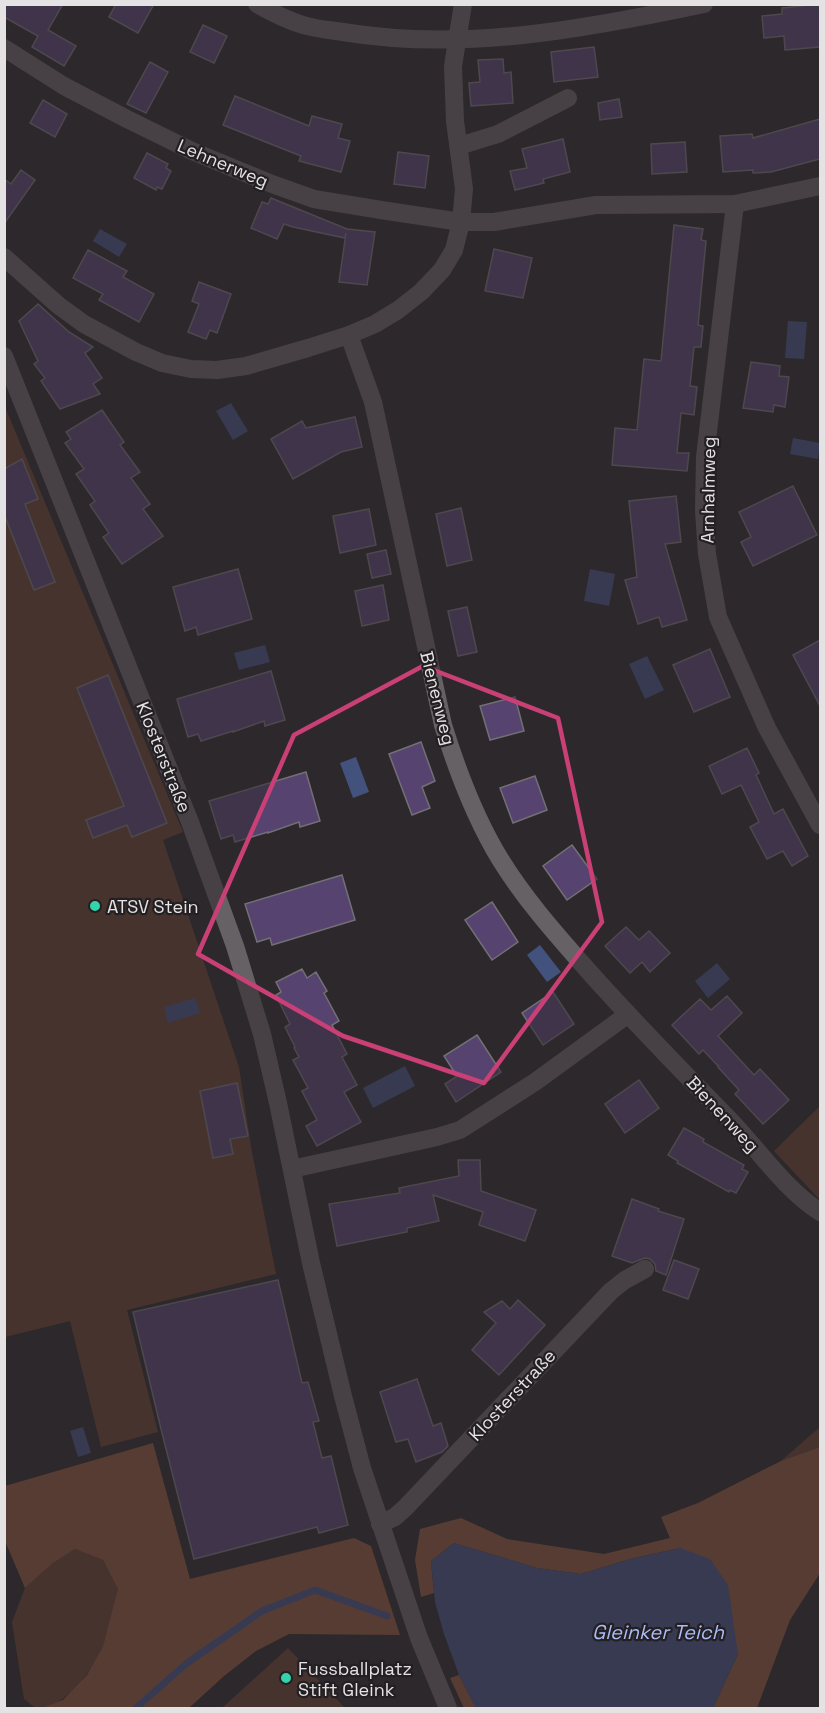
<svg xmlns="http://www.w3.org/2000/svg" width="825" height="1713" viewBox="0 0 825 1713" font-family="'Space Grotesk',sans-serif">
<rect width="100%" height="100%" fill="#2d282b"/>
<g fill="#674232">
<polygon points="5,407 183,832 163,840 239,1067 251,1147 276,1274 127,1310 158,1432 101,1447 70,1321 5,1337"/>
<polygon points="820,1106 820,1200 774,1151"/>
<polygon points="820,1427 820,1447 781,1461"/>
<path d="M75,1549L103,1560L118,1589C114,1605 109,1634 103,1649C93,1669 64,1708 40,1708C34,1709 29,1702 24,1699L12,1622L25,1588L53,1563Z"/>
<polygon points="288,1648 345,1708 222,1708"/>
</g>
<g fill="#89563f">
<polygon points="153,1443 190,1579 354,1538 371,1546 400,1635 289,1634 256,1651 224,1676 189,1708 42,1708 63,1700 87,1675 103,1647 118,1589 103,1560 75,1549 53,1563 25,1588 5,1541 5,1486"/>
<polygon points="820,1447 820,1573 790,1620 757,1708 713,1708 738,1654 680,1548 630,1559 581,1574 537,1568 454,1543 431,1561 434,1593 421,1597 415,1560 420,1529 461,1518 507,1539 604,1554 670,1538 661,1517 698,1503 781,1461"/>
<polygon points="459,1675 476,1708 464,1708 450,1678"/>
</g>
<g fill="#43517d">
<polygon points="100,229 127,244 119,257 93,241"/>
<polygon points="788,321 807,322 804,359 785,358"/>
<polygon points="231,403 248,431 233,440 216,411"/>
<polygon points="793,438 820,443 818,459 790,454"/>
<polygon points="590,569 615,574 609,606 584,601"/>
<polygon points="265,645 270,662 239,670 234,653"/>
<polygon points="647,656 664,690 645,699 629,664"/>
<polygon points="356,757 369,792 353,798 340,763"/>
<polygon points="540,945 561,972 547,982 527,955"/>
<polygon points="717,963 730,979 708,998 695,981"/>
<polygon points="195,998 200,1013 168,1023 164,1007"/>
<polygon points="405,1066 415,1086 373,1108 363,1088"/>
<polygon points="83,1427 91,1453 78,1457 70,1431"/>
<polygon points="454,1543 537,1568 581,1574 630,1559 680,1548 710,1559 728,1585 738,1654 713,1708 476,1708 459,1675 444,1634 435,1602 431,1561"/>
</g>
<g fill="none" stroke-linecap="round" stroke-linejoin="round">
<polyline stroke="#43517d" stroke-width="7" points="136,1708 187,1663 262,1611 315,1590 387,1616"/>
</g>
<g fill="#57436f" stroke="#727075" stroke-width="1.5">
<polygon points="4,4 63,4 48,30 76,46 64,66 32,47 38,36 4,17"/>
<polygon points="116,4 154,4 138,33 109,17"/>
<polygon points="820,4 820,47 785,50 784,36 764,38 762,16 782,14 782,8"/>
<polygon points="203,25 227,36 214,63 190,52"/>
<polygon points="594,47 598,77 554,82 551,52"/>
<polygon points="503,59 504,73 511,72 513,103 471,106 469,83 480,82 478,60"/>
<polygon points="150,62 168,72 146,113 127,104"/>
<polygon points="235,96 309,126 312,116 342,124 338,138 350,141 341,172 299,161 301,156 223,125"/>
<polygon points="619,99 622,117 600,120 598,103"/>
<polygon points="43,100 67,114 55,137 30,123"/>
<polygon points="820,119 820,159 771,172 753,173 753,170 723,172 720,136 752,134 753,138"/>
<polygon points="563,139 570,172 543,179 544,183 515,190 510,171 527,168 522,149"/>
<polygon points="685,142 687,172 652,174 651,144"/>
<polygon points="398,152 429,156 425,188 394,184"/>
<polygon points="147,153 168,164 166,168 171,171 162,189 157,187 156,190 134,178"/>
<polygon points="21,170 35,180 4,224 4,179 11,184"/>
<polygon points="271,198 347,229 375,232 367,285 339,282 346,233 345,238 293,227 284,224 277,239 251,228 262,202 268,204"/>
<polygon points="674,225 703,229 701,240 706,241 698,325 703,326 701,347 694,347 690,386 697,387 694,415 681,413 677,453 689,453 687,471 612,465 615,428 637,430 644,359 661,361"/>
<polygon points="494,249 532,258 523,298 485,291"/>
<polygon points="88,250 127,271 123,277 154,294 139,322 99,300 103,294 73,278"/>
<polygon points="199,282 231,294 217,333 210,330 206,339 188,332 199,304 192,301"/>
<polygon points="38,304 69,332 93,347 85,353 102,378 93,384 100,394 60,409 41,381 45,378 34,364 38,361 19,321"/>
<polygon points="751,362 780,366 779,376 789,377 785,407 774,405 773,412 743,408"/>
<polygon points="102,410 124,442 120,445 140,472 131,478 150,504 143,509 163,536 122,564 103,537 109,533 90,505 95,501 76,474 84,469 65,443 71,439 66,432"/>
<polygon points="355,417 362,447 341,452 293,479 271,439 302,421 306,428"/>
<polygon points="22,459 38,499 25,504 55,582 34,590 4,514 4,469"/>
<polygon points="793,486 817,535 753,566 741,542 751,537 739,512"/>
<polygon points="676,496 681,542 665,544 687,620 662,627 659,617 638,624 625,580 637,577 629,501"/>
<polygon points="461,508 472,560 447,566 436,514"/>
<polygon points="369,509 376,545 340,553 333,516"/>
<polygon points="386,550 391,574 372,578 367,554"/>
<polygon points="238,569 252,619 198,635 196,627 185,631 173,587"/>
<polygon points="383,585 389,620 362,626 355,591"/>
<polygon points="467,607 477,652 458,656 448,611"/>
<polygon points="820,640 820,706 793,655"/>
<polygon points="710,649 730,697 694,712 673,665"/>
<polygon points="271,671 285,720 265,726 264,721 233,732 233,731 201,741 198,734 188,737 177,699"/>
<polygon points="108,675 167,823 132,837 127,825 93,838 86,820 124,806 77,688"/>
<polygon points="515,697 524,731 490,740 480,706"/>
<polygon points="421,742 435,781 422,787 430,808 412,815 389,754"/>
<polygon points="747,748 759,773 756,775 774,814 783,809 808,856 792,866 783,851 767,859 750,827 759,822 741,785 722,794 709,766"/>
<polygon points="306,772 320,821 300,827 299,822 268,833 268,832 235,842 233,835 221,839 209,801"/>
<polygon points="535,776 547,810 513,823 500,788"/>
<polygon points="572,845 597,879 567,900 543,866"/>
<polygon points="342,875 355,920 272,945 270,938 257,942 245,904"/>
<polygon points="492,902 518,942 492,960 465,920"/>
<polygon points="626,927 639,940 649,931 670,953 650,972 642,962 630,973 605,946"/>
<polygon points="302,969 307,978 316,972 327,991 324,993 339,1021 332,1025 347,1054 342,1057 357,1085 344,1092 361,1122 317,1146 306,1126 317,1120 302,1091 308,1088 293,1060 299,1057 294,1048 295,1047 285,1027 290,1024 276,995 281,992 276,982"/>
<polygon points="553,992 574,1024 543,1045 522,1013"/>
<polygon points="727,996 742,1013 718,1036 754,1075 760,1069 789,1100 763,1124 735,1094 739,1090 718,1067 719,1065 718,1066 703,1050 699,1054 672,1025 700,999 711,1010"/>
<polygon points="477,1035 501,1072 456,1102 445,1084 457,1076 444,1056"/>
<polygon points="639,1080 659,1108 625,1133 605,1104"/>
<polygon points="237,1083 248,1136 230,1139 233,1154 213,1158 200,1091"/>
<polygon points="684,1128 704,1139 703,1142 744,1165 742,1169 748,1172 736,1193 730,1190 729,1192 677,1163 678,1161 668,1155"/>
<polygon points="458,1160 480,1160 481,1191 536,1210 525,1241 479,1225 483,1212 433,1195 439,1221 407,1228 407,1232 337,1246 329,1204 400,1193 399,1188 459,1176"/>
<polygon points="632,1199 659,1209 658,1211 684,1219 666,1275 656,1271 655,1264 650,1259 645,1258 632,1263 612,1256"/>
<polygon points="674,1260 699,1269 688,1299 663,1290"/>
<polygon points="278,1280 302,1383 308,1382 319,1421 313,1422 322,1458 331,1456 348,1525 319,1533 317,1527 194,1559 161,1429 133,1312"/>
<polygon points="518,1300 545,1325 499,1375 472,1350 496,1323 484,1312 502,1301 510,1309"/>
<polygon points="417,1379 433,1426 441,1423 448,1446 442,1452 416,1462 408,1439 396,1442 380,1392"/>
</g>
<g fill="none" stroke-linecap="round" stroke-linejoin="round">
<g stroke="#666164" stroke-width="18">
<path d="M257,4C271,12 287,20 303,25C316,29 330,30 343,32C464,52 586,29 704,4"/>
<polyline points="4,48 64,86 127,119 192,151 272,184 314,199 381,210 461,222 494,222 596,205 735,204 820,186"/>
<polyline points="459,146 498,134 568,98"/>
<polyline points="735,204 705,457 704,511 707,554 718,617 767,728 820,825"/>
<polyline points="4,257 58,305 84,324 136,352 162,363 191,369 217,370 246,366 308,348 349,335 375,324 398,310 421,292 442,270 454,250 461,222 464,189 455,121 453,66 463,4"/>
<path d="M349,335L373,402L443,725C457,770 475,818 500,859C524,898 554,932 584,966C629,1017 677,1066 725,1115C757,1147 782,1187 820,1212"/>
<polyline points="4,356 190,822 235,946 262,1034 278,1103 311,1263 343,1396 362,1468 419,1638 448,1708"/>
<polyline points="292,1169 437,1137 460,1130 535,1082 627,1015"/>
<polyline points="380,1524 395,1517 405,1508 611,1291 625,1280 645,1269"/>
</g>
</g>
<path d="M0 0H825V1713H0ZM423,666L558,718L602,922L484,1083L343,1036L198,954L294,735Z" fill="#2d282b" fill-opacity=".55" fill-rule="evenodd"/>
<path fill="none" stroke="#c94076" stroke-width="4.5" stroke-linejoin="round" d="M423,666L558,718L602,922L484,1083L343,1036L198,954L294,735Z"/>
<g fill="#32d4a9" stroke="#231f22" stroke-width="2">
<circle cx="95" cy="906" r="6"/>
<circle cx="286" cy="1678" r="6"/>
</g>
<g text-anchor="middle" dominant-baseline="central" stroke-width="4.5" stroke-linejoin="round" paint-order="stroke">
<g font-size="18" fill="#e4e2e3" stroke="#231f22">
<text transform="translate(223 163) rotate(23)">Lehnerweg</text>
<text transform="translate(708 490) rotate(-89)">Arnhalmweg</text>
<text transform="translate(438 698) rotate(76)">Bienenweg</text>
<text transform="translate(164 757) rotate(68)">Klosterstraße</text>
<text transform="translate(723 1114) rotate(47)">Bienenweg</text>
<text transform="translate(512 1395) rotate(-47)">Klosterstraße</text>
</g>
<g font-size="18" fill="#e4e2e3" stroke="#231f22" text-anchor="start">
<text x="107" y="906">ATSV Stein</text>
<text x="298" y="1668">Fussballplatz<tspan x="298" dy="21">Stift Gleink</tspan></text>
</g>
<g font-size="20" font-style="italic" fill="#a9bcf6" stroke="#231f22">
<text x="658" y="1632">Gleinker Teich</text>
</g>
</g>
<rect width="825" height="1713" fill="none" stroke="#e4e2e3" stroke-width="12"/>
</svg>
